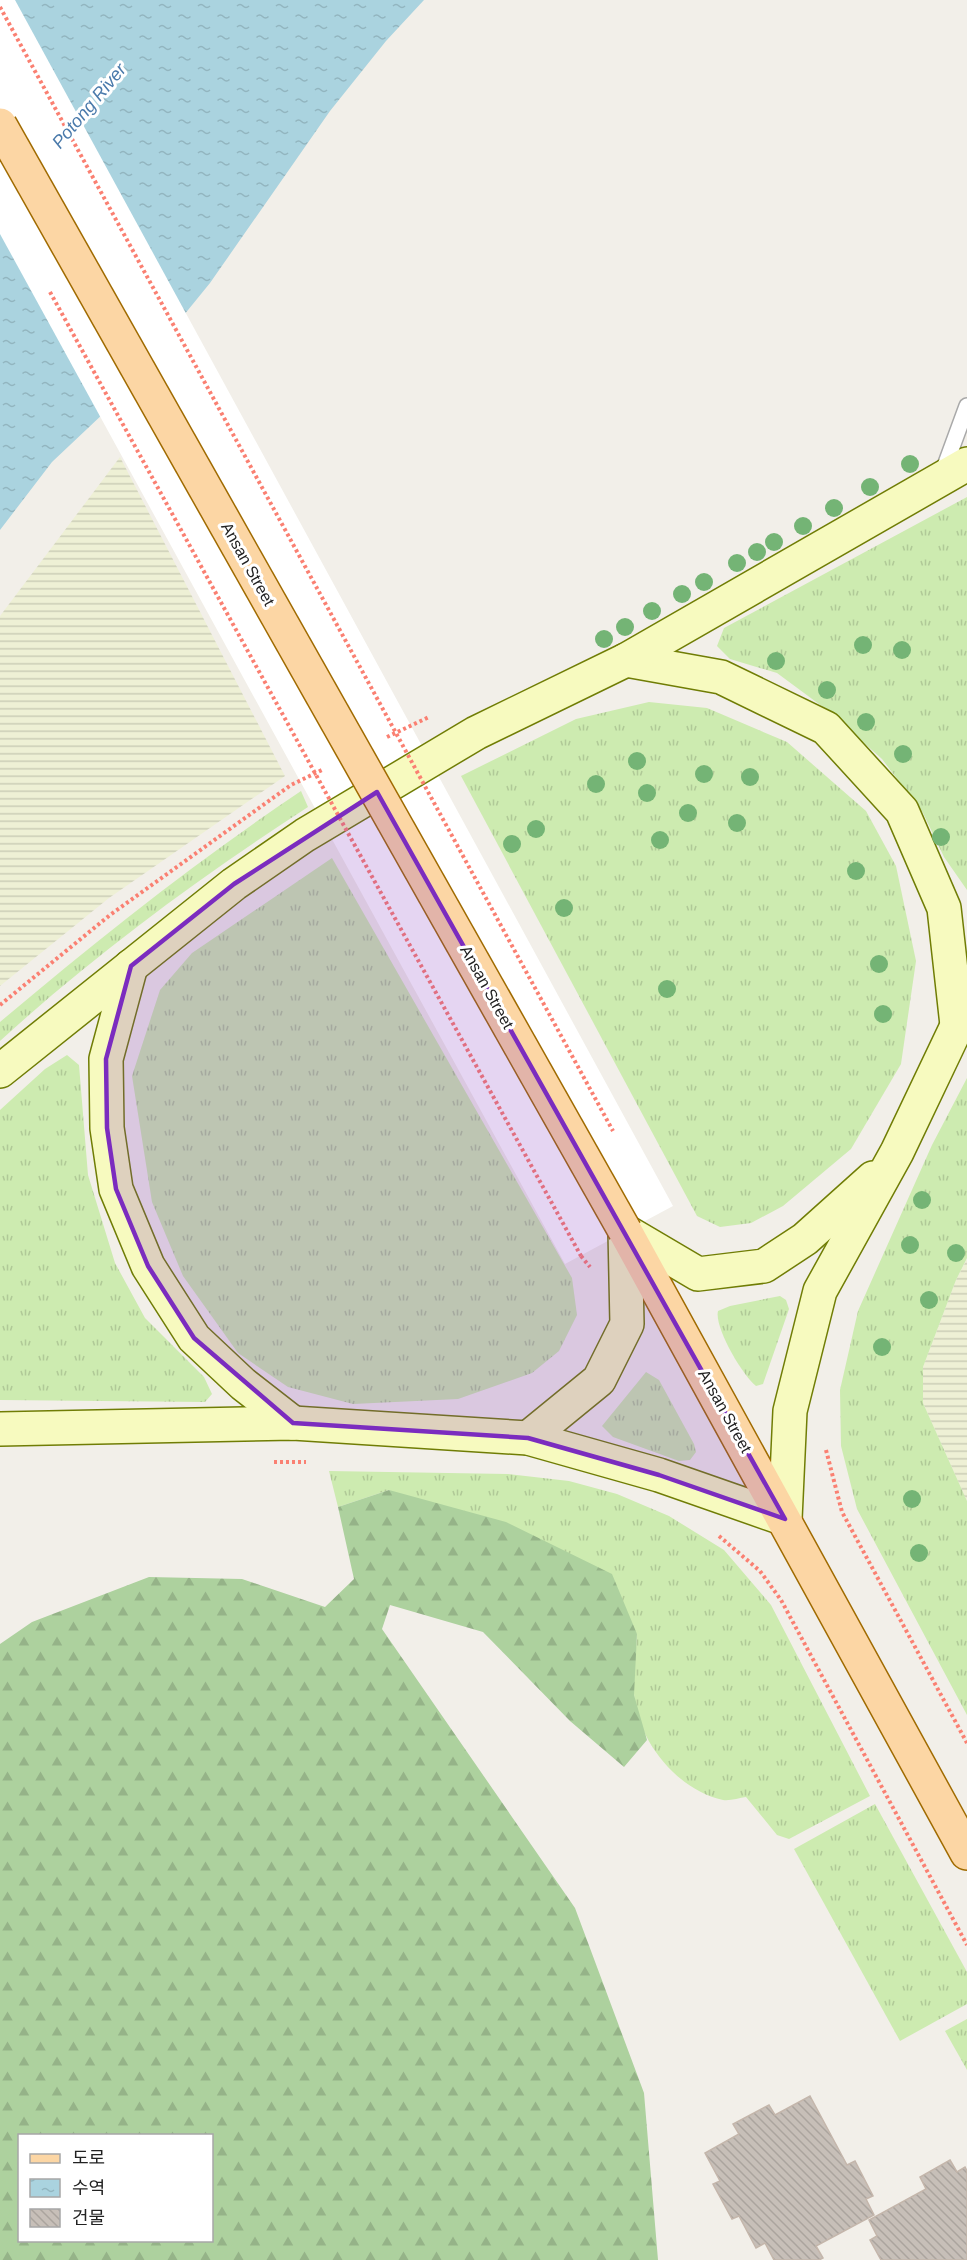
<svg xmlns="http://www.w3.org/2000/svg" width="967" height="2260" viewBox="0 0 967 2260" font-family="Arial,'Noto Sans KR',sans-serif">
<defs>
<pattern id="farmland-rules" width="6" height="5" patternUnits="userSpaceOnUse" patternTransform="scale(1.5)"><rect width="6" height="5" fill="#eef0d5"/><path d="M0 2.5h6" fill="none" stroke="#ccceb7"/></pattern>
<pattern id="grass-tufts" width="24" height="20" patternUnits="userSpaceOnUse" patternTransform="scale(1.5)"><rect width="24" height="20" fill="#cdebb0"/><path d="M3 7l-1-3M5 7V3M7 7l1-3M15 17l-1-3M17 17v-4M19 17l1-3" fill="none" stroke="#b0c997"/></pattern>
<pattern id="forest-firs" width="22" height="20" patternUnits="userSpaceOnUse" patternTransform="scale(1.5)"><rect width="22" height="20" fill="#add19e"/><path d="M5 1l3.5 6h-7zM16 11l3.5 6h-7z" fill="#95b388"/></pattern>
<pattern id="water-ripples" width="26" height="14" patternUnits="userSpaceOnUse" patternTransform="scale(1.5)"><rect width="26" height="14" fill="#aad3df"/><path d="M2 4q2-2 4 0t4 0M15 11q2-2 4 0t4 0" fill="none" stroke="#92b5bf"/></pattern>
<pattern id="building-back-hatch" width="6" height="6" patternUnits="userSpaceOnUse" patternTransform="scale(1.5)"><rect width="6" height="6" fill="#c7bfb8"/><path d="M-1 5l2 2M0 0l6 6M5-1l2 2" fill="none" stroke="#aba49e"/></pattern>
</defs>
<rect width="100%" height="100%" fill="#f2efe9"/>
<g fill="url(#farmland-rules)">
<polygon points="120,457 285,776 109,898 0,986 0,616"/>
<polygon points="967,1259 967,1501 923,1403 923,1367 956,1280"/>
</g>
<g fill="url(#grass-tufts)">
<polygon points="967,497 967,890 944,857 923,813 882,759 827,710 777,673 730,659 717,646 724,628"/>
<polygon points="649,702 707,708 787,742 866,811 896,866 916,961 901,1064 851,1149 783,1206 751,1223 720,1227 697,1216 461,776 576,719"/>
<path d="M301,791L308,807C200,877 95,954 0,1041V1022C97,940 195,862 301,791Z"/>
<polygon points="332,858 572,1278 577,1315 559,1351 532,1373 458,1399 353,1404 288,1387 238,1353 183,1276 152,1202 132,1076 160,990 192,953"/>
<polygon points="67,1055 79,1065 88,1175 115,1263 145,1318 204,1377 212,1394 205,1402 0,1400 0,1110 45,1069"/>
<polygon points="967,1078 967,1258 956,1280 923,1367 923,1403 967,1501 967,1715 857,1509 841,1446 840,1390 858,1311 932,1145"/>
<path d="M780,1296L786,1300L789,1309L763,1384L756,1386C742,1375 714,1327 718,1311L730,1306Z"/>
<polygon points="646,1372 659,1380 694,1444 696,1452 690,1460 679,1461 613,1437 602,1426"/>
<path d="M329,1471L508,1474L569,1481L617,1494L669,1516L724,1550L771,1605L870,1796L789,1839L777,1835L746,1797C739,1798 730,1801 723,1800C677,1790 637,1740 634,1694C633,1674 636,1653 637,1634L389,1490L338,1507Z"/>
<polygon points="875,1804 967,1972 967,2004 900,2041 794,1849"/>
<polygon points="967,2019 967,2070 945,2031"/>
</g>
<path fill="url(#forest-firs)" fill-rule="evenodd" d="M389,1490L506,1522L612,1574L637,1634L634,1695L647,1740L624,1767L570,1721L483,1632L390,1605L382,1629L575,1908L644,2093L658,2260H0V1644L32,1622L149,1577L242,1579L325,1607L354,1579L338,1507ZM20,2136H212V2240H20Z"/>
<polygon fill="url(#water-ripples)" points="0,0 424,0 386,41 330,111 210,283 105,412 52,462 0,530"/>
<polygon fill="#fff" points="0,0 15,0 673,1206 565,1264 0,234"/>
<g fill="url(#building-back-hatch)" stroke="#c4b6ab" stroke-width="1.5">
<polygon points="810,2096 847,2165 855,2161 873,2196 866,2199 874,2215 816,2246 823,2258 819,2260 774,2260 765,2243 756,2248 739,2216 732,2219 713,2184 720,2181 705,2153 739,2134 733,2124 769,2105 775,2115"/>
<polygon points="950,2160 957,2172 965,2167 967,2171 967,2260 881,2260 870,2240 877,2236 869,2220 926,2189 920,2177"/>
</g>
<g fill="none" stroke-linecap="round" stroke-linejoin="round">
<defs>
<polyline id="lane" points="942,474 967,406"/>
<g id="secondary">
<polyline points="626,660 721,677 826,728 902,811 944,908 957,1025"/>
<polyline points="131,966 106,1059 107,1128 116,1189 148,1266 194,1338 243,1384 293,1423"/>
<polyline points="0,1071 234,884 305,835 476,733 626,660 967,464"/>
<polyline points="625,1231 698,1274 764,1266 805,1239 873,1178"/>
<polyline points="0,1429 293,1423 528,1438 659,1475 785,1519 790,1411 820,1291 897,1152 967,1005"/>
<polyline points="528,1438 599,1380 627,1324 625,1231"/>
</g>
<polyline id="primary" points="625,1231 967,1853"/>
</defs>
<use href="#lane" stroke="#a9a9a9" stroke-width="18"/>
<use href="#secondary" stroke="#707d05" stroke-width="36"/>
<use href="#primary" stroke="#a06b00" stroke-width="36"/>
<g stroke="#fa8072" stroke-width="4" stroke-dasharray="3 3" stroke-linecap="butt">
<polyline points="387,737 429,717"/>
<polyline points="0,1005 110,915 291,785 324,769"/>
<polyline points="581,1256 590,1267"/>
<polyline points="826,1450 842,1512 967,1743"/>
<polyline points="274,1462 306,1462"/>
<polyline points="719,1536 760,1571 781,1600 967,1945"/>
</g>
<use href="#lane" stroke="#fff" stroke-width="15"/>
<use href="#secondary" stroke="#f7fabf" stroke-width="33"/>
<use href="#primary" stroke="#fcd6a4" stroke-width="33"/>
<defs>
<polyline id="primary-bridge" points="0,125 625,1231"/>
</defs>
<use href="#primary-bridge" stroke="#a06b00" stroke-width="36" stroke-linecap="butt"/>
<g stroke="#fa8072" stroke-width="4" stroke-dasharray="3 3" stroke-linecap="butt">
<polyline points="0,7 613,1131"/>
<polyline points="50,292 581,1256"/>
</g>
<use href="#primary-bridge" stroke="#fcd6a4" stroke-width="33"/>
</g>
<g fill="#74b475">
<circle cx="910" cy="464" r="9"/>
<circle cx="870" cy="487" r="9"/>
<circle cx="834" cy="508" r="9"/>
<circle cx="803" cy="526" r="9"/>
<circle cx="774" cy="542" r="9"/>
<circle cx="757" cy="552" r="9"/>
<circle cx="737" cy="563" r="9"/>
<circle cx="704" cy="582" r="9"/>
<circle cx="682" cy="594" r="9"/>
<circle cx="652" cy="611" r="9"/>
<circle cx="625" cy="627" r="9"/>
<circle cx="604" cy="639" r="9"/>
<circle cx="863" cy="645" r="9"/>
<circle cx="902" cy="650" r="9"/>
<circle cx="776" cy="661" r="9"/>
<circle cx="827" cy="690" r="9"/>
<circle cx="866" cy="722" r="9"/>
<circle cx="903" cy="754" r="9"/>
<circle cx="637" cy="761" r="9"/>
<circle cx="704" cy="774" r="9"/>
<circle cx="750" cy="777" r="9"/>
<circle cx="596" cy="784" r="9"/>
<circle cx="647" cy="793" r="9"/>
<circle cx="688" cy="813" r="9"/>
<circle cx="737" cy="823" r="9"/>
<circle cx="536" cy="829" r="9"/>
<circle cx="941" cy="837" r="9"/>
<circle cx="660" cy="840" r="9"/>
<circle cx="512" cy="844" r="9"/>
<circle cx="856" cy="871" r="9"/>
<circle cx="564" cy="908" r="9"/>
<circle cx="879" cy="964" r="9"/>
<circle cx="667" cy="989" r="9"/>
<circle cx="883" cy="1014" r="9"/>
<circle cx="922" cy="1200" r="9"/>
<circle cx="910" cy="1245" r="9"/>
<circle cx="956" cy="1253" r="9"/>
<circle cx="929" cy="1300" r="9"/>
<circle cx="882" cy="1347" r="9"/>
<circle cx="912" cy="1499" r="9"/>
<circle cx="919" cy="1553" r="9"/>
</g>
<path fill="#7b2cbf" fill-opacity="0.2" stroke="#7b2cbf" stroke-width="4.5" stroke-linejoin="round" d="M377,792L785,1519L659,1475L528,1438L293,1423L194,1338L148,1266L116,1189L107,1128L106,1059L131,966L234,884Z"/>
<g text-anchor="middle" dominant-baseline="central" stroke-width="6" stroke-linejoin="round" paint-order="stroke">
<g font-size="16" fill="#222" stroke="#fff">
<text transform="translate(248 564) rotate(61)">Ansan Street</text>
<text transform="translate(487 987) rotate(61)">Ansan Street</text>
<text transform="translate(725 1411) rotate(61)">Ansan Street</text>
</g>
<g font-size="18" font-style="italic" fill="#4a7aab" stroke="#fff">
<text transform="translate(89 106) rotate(-50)">Potong River</text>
</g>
</g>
<rect x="18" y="2134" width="195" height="108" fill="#ffffff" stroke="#a7a7a7" stroke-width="1.5"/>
<rect x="30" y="2154" width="30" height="9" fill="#fcd6a4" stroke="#a7a7a7" stroke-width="1.5"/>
<text x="72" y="2164" font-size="18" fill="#222222">도로</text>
<rect x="30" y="2179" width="30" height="18" fill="url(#water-ripples)" stroke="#a7a7a7" stroke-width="1.5"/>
<text x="72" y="2194" font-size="18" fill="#222222">수역</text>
<rect x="30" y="2209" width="30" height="18" fill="url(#building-back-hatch)" stroke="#a7a7a7" stroke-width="1.5"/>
<text x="72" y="2224" font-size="18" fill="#222222">건물</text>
</svg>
